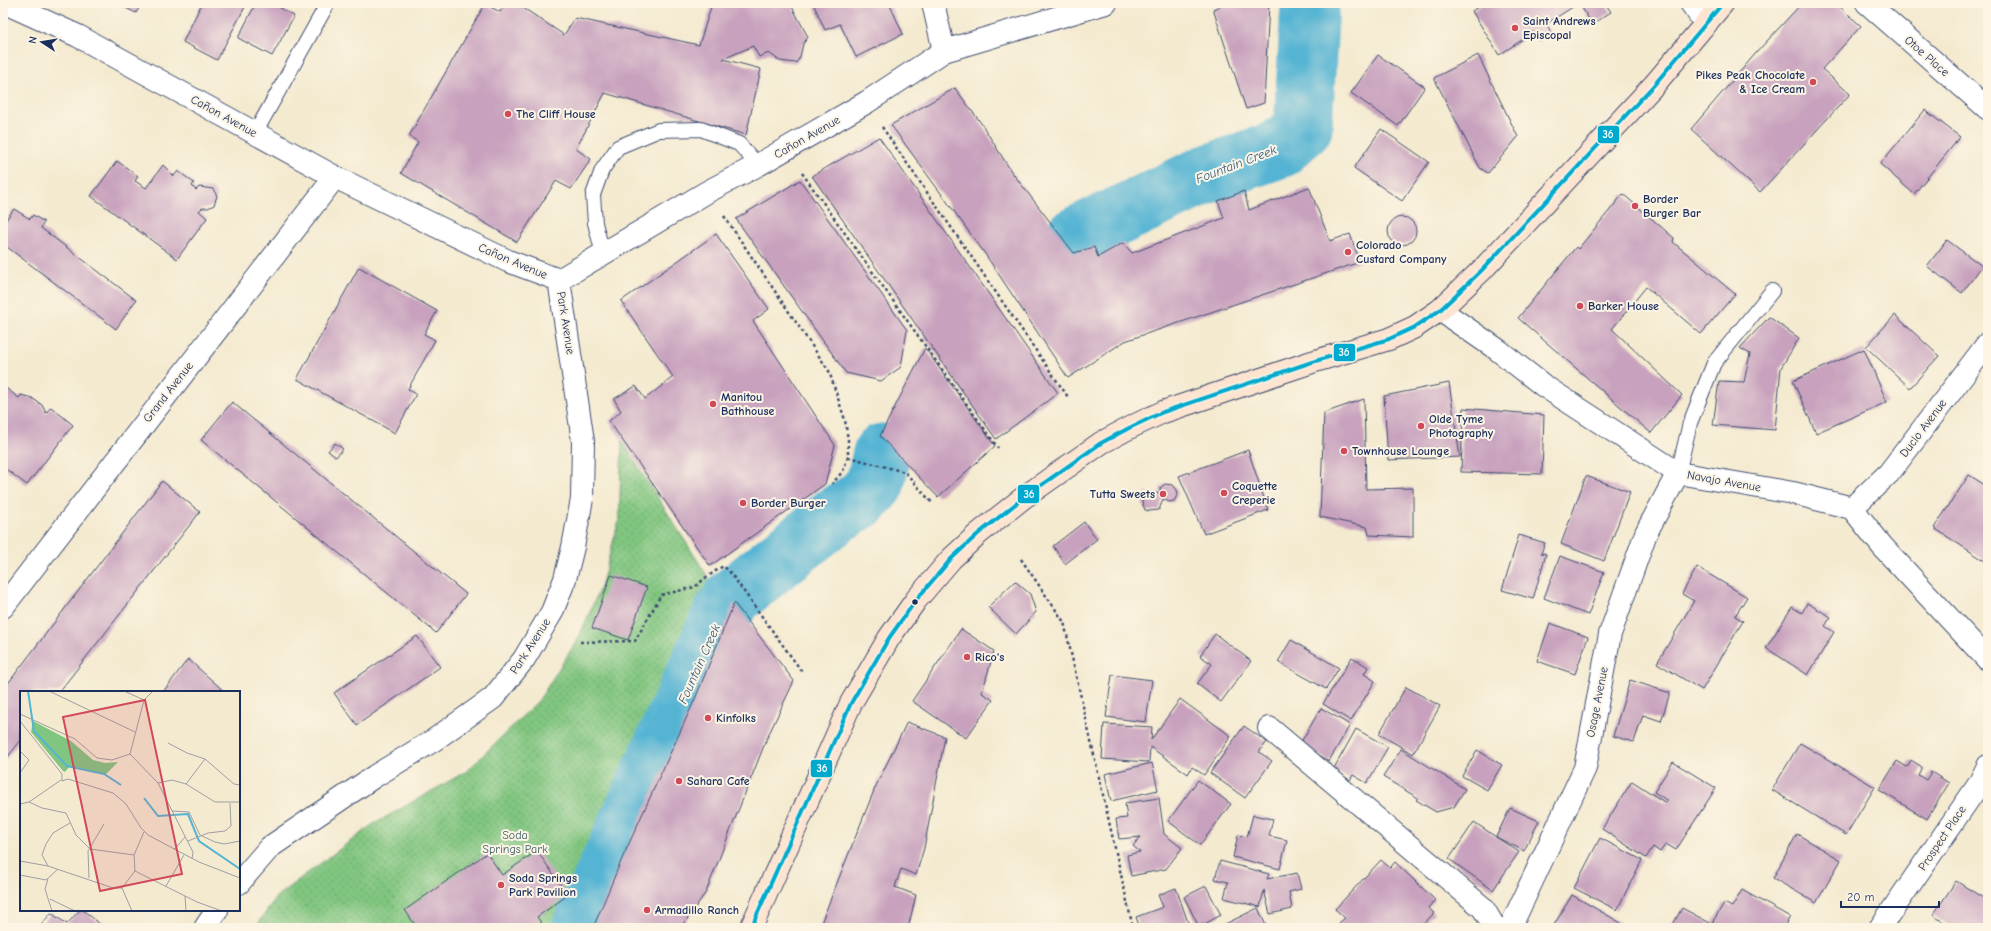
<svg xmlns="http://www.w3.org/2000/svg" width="1991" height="931" viewBox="0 0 1991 931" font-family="'Comic Neue',sans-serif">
<defs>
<pattern id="park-dots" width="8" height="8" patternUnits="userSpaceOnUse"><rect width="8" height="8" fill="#81c680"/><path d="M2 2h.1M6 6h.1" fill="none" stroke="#69a16c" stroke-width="1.8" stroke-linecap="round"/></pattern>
</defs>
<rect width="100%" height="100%" fill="#fcf5e5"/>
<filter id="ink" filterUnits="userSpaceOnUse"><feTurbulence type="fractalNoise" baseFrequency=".025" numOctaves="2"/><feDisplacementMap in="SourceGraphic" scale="8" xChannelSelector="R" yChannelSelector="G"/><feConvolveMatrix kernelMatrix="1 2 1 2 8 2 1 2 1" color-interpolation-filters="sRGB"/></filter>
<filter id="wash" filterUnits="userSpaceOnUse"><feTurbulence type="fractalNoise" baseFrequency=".012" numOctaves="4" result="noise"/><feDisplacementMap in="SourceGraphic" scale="16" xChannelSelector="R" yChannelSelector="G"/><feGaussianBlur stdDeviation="0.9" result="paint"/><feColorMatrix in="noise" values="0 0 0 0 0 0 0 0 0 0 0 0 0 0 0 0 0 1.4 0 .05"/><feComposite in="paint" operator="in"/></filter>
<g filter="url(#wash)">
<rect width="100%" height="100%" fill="#f4ead0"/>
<polygon fill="url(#park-dots)" stroke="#4e7a6f" points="622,441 718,593 570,928 255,928 277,896 372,825 467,771 539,700 579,637 602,583 619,520"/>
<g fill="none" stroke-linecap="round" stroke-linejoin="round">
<g stroke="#54b4d3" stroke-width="59">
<polyline points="1074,237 1207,174 1279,149 1303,128 1310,3"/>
<polyline points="581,928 723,612 733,597 759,576 836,515 862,499 875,484 882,453"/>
</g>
</g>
<g id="blocks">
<g fill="#c7a1bd">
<polygon points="116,3 142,3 136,13"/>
<polygon points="202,3 247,3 217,60 183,42"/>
<polygon points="256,3 272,3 294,16 272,56 238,38"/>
<polygon points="506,3 516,3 564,35 575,18 699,45 711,7 716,3 790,3 808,37 803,44 800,57 796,63 780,61 769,53 759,57 753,46 723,59 761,69 746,135 605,93 576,149 591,159 571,189 556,181 517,242 401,173 418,142 409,136 485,4 500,12"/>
<polygon points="813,3 889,3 903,34 856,57 840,24 825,30"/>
<polygon points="1230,3 1269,3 1264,103 1246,109 1213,9"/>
<polygon points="1484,3 1605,3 1611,12 1592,24 1579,3 1546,24 1552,33 1539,41 1534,32 1499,55 1472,11"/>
<polygon points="1802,3 1836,3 1861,26 1822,69 1850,94 1760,192 1691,129 1756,53"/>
<polygon points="1378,55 1425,87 1398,126 1351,93"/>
<polygon points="1478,55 1518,137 1488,173 1480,168 1434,78"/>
<polygon points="955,88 981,123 1011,171 1074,253 1094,247 1098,257 1123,243 1132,253 1224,218 1218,201 1244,191 1249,210 1309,187 1330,241 1350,234 1360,262 1125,341 1068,378 983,251 891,125"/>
<polygon points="1925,110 1960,137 1914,194 1880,164"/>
<polygon points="1381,129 1429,162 1402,201 1354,168"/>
<polygon points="879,137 1058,393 996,439 812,176"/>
<polygon points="117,161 138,176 135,181 146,188 163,165 174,176 178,171 194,183 192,186 196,190 199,187 213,189 217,196 214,205 208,208 202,208 199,211 207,218 177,259 91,196"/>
<polygon points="800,180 907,330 901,367 881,381 846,373 736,219"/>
<polygon points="1623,194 1674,238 1673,242 1735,294 1701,334 1646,287 1612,329 1682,395 1651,433 1518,318 1576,247 1578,249"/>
<polygon points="14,209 30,219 33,215 44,222 41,228 136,300 116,329 3,244 3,224"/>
<circle cx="1402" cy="231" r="14"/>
<polygon points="716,234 769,309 753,321 835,445 825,484 710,566 609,421 621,411 614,399 636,386 645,399 673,377 621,301"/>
<polygon points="1947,240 1982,266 1962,293 1927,266"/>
<polygon points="359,267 437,311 424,334 435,340 408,389 416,394 395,433 297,379"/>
<polygon points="1895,315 1939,356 1910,388 1866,347"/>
<polygon points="1769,317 1799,338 1781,368 1775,430 1713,425 1719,381 1744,382 1750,354 1740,348"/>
<polygon points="925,348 995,446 938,497 880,436"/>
<polygon points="1864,349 1887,402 1816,433 1793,381"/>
<polygon points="1449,383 1460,457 1388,460 1384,396"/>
<polygon points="3,386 19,398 21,395 32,398 42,405 46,413 51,407 73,425 27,485 3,467"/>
<polygon points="1364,399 1366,489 1413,488 1413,537 1369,535 1367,527 1320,517 1324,413"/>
<polygon points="232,402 466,594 436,633 201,440"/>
<polygon points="1463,408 1544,415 1542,474 1461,472"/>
<polygon points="335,443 343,449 336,457 328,451"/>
<polygon points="1248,450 1268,510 1204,534 1179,476"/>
<polygon points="1969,475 1988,487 1988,563 1934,528"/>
<polygon points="1586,476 1630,492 1604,561 1561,544"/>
<polygon points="162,481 200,512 59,692 21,692 21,740 3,763 3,690"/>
<polygon points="1165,484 1173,485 1177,490 1178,494 1174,501 1169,502 1163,499 1159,510 1149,511 1145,510 1142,502 1143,497 1146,493 1157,493 1161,495 1160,488"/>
<polygon points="1084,522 1097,539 1065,564 1053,546"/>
<polygon points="1519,535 1545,543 1541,553 1546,554 1533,599 1502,590"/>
<polygon points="1560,556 1604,572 1588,615 1544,598"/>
<polygon points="1697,567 1747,597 1735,616 1743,621 1702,690 1657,663 1694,601 1682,594"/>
<polygon points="611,575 647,587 628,640 592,628"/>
<polygon points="1015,581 1030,594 1036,612 1016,634 988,607"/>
<polygon points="734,603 794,681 767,738 706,892 681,928 593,928 621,861 695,699"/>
<polygon points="1807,603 1831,617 1825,626 1834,632 1808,675 1766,648 1792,607 1802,613"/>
<polygon points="1550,623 1588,637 1575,674 1537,661"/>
<polygon points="961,629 994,651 982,693 993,700 966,738 912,701"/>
<polygon points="1215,634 1251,661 1221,702 1197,684 1212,664 1200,656"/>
<polygon points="417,636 440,667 357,725 334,693"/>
<polygon points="1291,640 1339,668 1326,689 1278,662"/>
<polygon points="1352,657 1368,667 1364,674 1375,681 1351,721 1323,704"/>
<polygon points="188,659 225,692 163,692"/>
<polygon points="1112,675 1152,680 1146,722 1106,717"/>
<polygon points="1630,680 1670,693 1661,721 1643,715 1634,742 1613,736"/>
<polygon points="1406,687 1440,706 1413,754 1379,734"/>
<polygon points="1180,699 1231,736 1204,775 1192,767 1188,774 1150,747 1149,762 1102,759 1104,724 1152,727 1151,740"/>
<polygon points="1321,708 1350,725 1329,761 1317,754 1297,749"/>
<polygon points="907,722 945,737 924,848 916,875 901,869 895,887 916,895 908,928 819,928 875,788"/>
<polygon points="1244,726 1267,742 1259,752 1272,761 1245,798 1210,773"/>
<polygon points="1356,729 1388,747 1367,783 1353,775 1350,780 1333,770"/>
<polygon points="1800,743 1875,787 1846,835 1772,790"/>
<polygon points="1401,749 1465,789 1454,807 1436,812 1416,800 1418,798 1383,777"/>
<polygon points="1477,750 1502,765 1487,790 1462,776"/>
<polygon points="1911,760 1922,767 1918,775 1926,780 1931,772 1949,783 1927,819 1879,790 1897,761 1907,767"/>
<polygon points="1673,762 1716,788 1676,850 1666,844 1660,852 1653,847 1646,858 1602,829 1632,781 1666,803 1668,801 1654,792"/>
<polygon points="1152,763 1158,790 1111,801 1105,774"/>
<polygon points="1198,780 1231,804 1200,845 1168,821"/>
<polygon points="1159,798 1164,834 1182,848 1166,869 1131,876 1127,855 1140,852 1133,846 1140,837 1119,839 1116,819 1127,818 1125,803"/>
<polygon points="1510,808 1539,821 1524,851 1496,837 1519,852 1493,890 1449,859 1474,822 1496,837"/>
<polygon points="1253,815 1273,819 1269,836 1287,840 1280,869 1233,857 1238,835 1247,837"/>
<polygon points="1797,834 1841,860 1816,903 1773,878"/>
<polygon points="1600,838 1642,860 1617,910 1574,888"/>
<polygon points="537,851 568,895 537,917 545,928 417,928 405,910 487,853 502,875"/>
<polygon points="1381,860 1390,868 1395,862 1435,900 1428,908 1434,913 1420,928 1344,928 1339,923 1345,918 1335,909"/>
<polygon points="1220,861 1269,874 1267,879 1297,873 1301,889 1289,892 1292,909 1270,914 1264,890 1260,907 1224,898 1228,882 1215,879"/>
<polygon points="1956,881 1988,901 1988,928 1952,928 1933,915"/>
<polygon points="1206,886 1221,915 1199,927 1184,897"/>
<polygon points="1176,888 1190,928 1140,928 1136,917 1163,907 1158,895"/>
<polygon points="1742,890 1790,917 1783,928 1709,928 1724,903 1732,907"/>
<polygon points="1572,895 1621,923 1618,928 1559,928 1554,925"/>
<polygon points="1258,908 1267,928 1217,928"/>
<polygon points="1682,908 1710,923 1708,928 1671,928"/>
<polygon points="80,910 83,910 105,928 39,928 51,913 67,924"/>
</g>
</g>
</g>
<g filter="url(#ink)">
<use href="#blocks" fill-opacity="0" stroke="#3c4b6f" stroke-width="1"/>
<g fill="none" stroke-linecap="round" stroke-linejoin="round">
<defs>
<g id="service">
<polyline points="255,133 328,3"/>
<polyline points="603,254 595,223 593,195 602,170 618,147 659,130 701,129 739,144 758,165"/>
<polyline points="1678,473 1690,423 1714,363 1772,291"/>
</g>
<g id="minor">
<polyline points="5,3 78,36 335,177 508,261 559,280"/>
<polyline points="933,3 944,51"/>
<polyline points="1691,3 1706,24"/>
<polyline points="1867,3 1988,109"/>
<polyline points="1440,310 1498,350 1544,386 1678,473 1793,493 1852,508 1882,546 1988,660"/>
<polyline points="1852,508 1889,473 1988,343"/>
<polyline points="3,607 335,177"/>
<polyline points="1269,728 1483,908 1495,928"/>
<polyline points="1510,928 1585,768 1610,634 1646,533 1678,473"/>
<polyline points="1880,928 1979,784 1988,766"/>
</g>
<g id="tertiary">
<polyline points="239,883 270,847 375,776 434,740 493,698 524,659 552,612 565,579 573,547 582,499 583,441 559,280 707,192 758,165 867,102 944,51 1106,3"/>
<polyline points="205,928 217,910"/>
</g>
<polyline id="secondary" points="751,928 851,703 889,638 916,600 951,559 978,534 1023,498 1101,443 1129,428 1163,412 1312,362 1389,339 1415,327 1440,310 1482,270 1654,85 1723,3"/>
</defs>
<use href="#service" stroke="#3c4b6f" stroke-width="16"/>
<use href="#minor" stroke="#3c4b6f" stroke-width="24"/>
<use href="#tertiary" stroke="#3c4b6f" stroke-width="24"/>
<use href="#secondary" stroke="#3c4b6f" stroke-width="24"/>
<g stroke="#3c4b6f" stroke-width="2.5" stroke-dasharray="3 3" stroke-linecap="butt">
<polyline points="882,127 1068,397"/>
<polyline points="802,173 998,448"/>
<polyline points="724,216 829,371 845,420 848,440 848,457 843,471 832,484"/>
<polyline points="848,457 905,472 933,504"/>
<polyline points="1021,559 1064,622 1133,928"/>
<polyline points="580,642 635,641 661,595 695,587 704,579 723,566 729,571 803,673"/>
</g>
<use href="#service" stroke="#fff" stroke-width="14"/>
<use href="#minor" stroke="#fff" stroke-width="22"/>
<use href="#tertiary" stroke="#fff" stroke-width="22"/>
<use href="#secondary" stroke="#fde4d1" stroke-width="22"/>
<defs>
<polyline id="bus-1" points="751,928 851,703 889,638 916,600 951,559 978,534 1023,498 1101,443 1129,428 1163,412 1312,362 1389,339 1415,327 1440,310 1482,270 1654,85 1723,3"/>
</defs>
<use href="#bus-1" stroke="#fcf5e5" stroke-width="7"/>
<use href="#bus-1" stroke="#00a9ce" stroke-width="4"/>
</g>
</g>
<g fill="#d1495b" stroke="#fcf5e5" stroke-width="1.5">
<circle cx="1515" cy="28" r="4"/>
<circle cx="1813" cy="82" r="4"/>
<circle cx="508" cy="114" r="4"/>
<circle cx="1635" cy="206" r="4"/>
<circle cx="1348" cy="252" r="4"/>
<circle cx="1580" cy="306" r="4"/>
<circle cx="713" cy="404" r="4"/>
<circle cx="1421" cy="426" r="4"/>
<circle cx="1344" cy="451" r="4"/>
<circle cx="1224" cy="493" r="4"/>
<circle cx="1163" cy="494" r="4"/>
<circle cx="743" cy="503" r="4"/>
<circle cx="967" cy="657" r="4"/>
<circle cx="708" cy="718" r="4"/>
<circle cx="679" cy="781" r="4"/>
<circle cx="501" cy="885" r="4"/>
<circle cx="647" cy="910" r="4"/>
</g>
<circle fill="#1b2f5e" stroke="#fcf5e5" stroke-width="1.5" cx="915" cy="602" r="3.5"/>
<g text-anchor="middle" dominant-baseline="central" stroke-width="4" stroke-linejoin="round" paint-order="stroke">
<g font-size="12" font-weight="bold" fill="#1b2f5e" stroke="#fcf5e5" text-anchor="start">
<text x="1523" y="21">Saint Andrews<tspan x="1523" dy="14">Episcopal</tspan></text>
<text x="1805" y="75" text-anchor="end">Pikes Peak Chocolate<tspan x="1805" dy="14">&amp; Ice Cream</tspan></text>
<text x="516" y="114">The Cliff House</text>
<text x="1643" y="199">Border<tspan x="1643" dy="14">Burger Bar</tspan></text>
<text x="1356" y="245">Colorado<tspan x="1356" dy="14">Custard Company</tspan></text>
<text x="1588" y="306">Barker House</text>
<text x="721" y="397">Manitou<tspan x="721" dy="14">Bathhouse</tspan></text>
<text x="1429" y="419">Olde Tyme<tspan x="1429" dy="14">Photography</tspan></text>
<text x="1352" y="451">Townhouse Lounge</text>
<text x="1232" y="486">Coquette<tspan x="1232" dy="14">Creperie</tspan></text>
<text x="1155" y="494" text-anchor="end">Tutta Sweets</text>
<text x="751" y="503">Border Burger</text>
<text x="975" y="657">Rico's</text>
<text x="716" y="718">Kinfolks</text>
<text x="687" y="781">Sahara Cafe</text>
<text x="509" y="878">Soda Springs<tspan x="509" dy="14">Park Pavilion</tspan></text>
<text x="655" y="910">Armadillo Ranch</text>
</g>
<g font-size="12" fill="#1b2f5e" stroke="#fcf5e5">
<text transform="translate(1927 56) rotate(41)">Otoe Place</text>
<text transform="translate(224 116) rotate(29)">Cañon Avenue</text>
<text transform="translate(807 137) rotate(-30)">Cañon Avenue</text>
<text transform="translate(513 261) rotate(23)">Cañon Avenue</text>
<text transform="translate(566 323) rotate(81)">Park Avenue</text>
<text transform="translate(168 392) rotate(-52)">Grand Avenue</text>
<text transform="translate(1923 428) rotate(-53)">Duclo Avenue</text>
<text transform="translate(1724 481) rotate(10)">Navajo Avenue</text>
<text transform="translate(530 646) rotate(-57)">Park Avenue</text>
<text transform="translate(1597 702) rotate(-79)">Osage Avenue</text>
<text transform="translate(1942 838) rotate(-56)">Prospect Place</text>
</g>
<g font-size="12" fill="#3a5c68" stroke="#fcf5e5">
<text x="515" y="835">Soda<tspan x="515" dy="14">Springs Park</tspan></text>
</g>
<g font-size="13" font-style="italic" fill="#2c5781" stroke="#fcf5e5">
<text transform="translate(1236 164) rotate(-21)">Fountain Creek</text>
<text transform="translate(699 664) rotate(-66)">Fountain Creek</text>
</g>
</g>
<g transform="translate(20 691)">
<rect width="220" height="220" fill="#f4ead0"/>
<path d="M13,30L51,50L73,69L85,72L98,71L86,83L50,75L45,81L43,80L11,41Z" fill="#81c680"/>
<path fill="none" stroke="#54b4d3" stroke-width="2" d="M8,0L14,40L47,75L84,83L101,94M124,107L138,125L168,123L179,150L220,178"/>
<path fill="none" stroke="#9d9fa2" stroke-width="1" d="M29,0L115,41M104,0L124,9M0,23L55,48L77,67L92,69L110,63M0,30L42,83M148,52L167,62L185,68L214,93L220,94M0,60L9,69L0,82M110,63L138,92L173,161L172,168M110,63L124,9L133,0M42,83V90L48,88M48,88L93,102L106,113L121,137L128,144L179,171L220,187M138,92L152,89L166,93L195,111H220M166,93L185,68M9,111L22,117L46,122L56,144L70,158L114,164M0,113L9,111L41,89M152,120L169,121L180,144L195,151L204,153L220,150M168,150L188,142L205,140L211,135L210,112M154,159L165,146M0,170L28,175L93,197H102M28,175L22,164L26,153L33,142L50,132M115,180L177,211L202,220M0,184L26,189L38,178M69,187L68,160L84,133M28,188L25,198L32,220M146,195L164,164M102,197L115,180L114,164L124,141M102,197L112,220M165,205L166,220M30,208L55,220"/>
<path fill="#d1495b" fill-opacity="0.15" stroke="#d1495b" stroke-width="2" d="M125,9L162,183L80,200L43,26Z"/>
<rect width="220" height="220" fill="none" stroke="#1b2f5e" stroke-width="2"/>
</g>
<g stroke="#fcf5e5" stroke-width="1.5">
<rect x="1597" y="125" width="23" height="19" rx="4" fill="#00a9ce"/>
<rect x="1333" y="343" width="23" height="19" rx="4" fill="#00a9ce"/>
<rect x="1017" y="484" width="23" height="20" rx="4" fill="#00a9ce"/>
<rect x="810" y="759" width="23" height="19" rx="4" fill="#00a9ce"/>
</g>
<g font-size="11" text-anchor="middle" font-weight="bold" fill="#fff">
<text x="1608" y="138">36</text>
<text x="1344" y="356">36</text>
<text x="1029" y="498">36</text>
<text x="822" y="772">36</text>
</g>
<rect width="1991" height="931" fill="none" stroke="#fcf5e5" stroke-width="16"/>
<g transform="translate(42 42) rotate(282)" stroke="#fcf5e5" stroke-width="3" paint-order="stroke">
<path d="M0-3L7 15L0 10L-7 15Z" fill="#1b2f5e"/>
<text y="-6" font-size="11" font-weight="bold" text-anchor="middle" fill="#1b2f5e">N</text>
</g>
<path d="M1841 901v6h98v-6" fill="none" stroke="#1b2f5e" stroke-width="2"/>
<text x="1847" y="901" font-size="12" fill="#1b2f5e" stroke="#fcf5e5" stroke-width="3" paint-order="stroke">20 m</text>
</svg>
